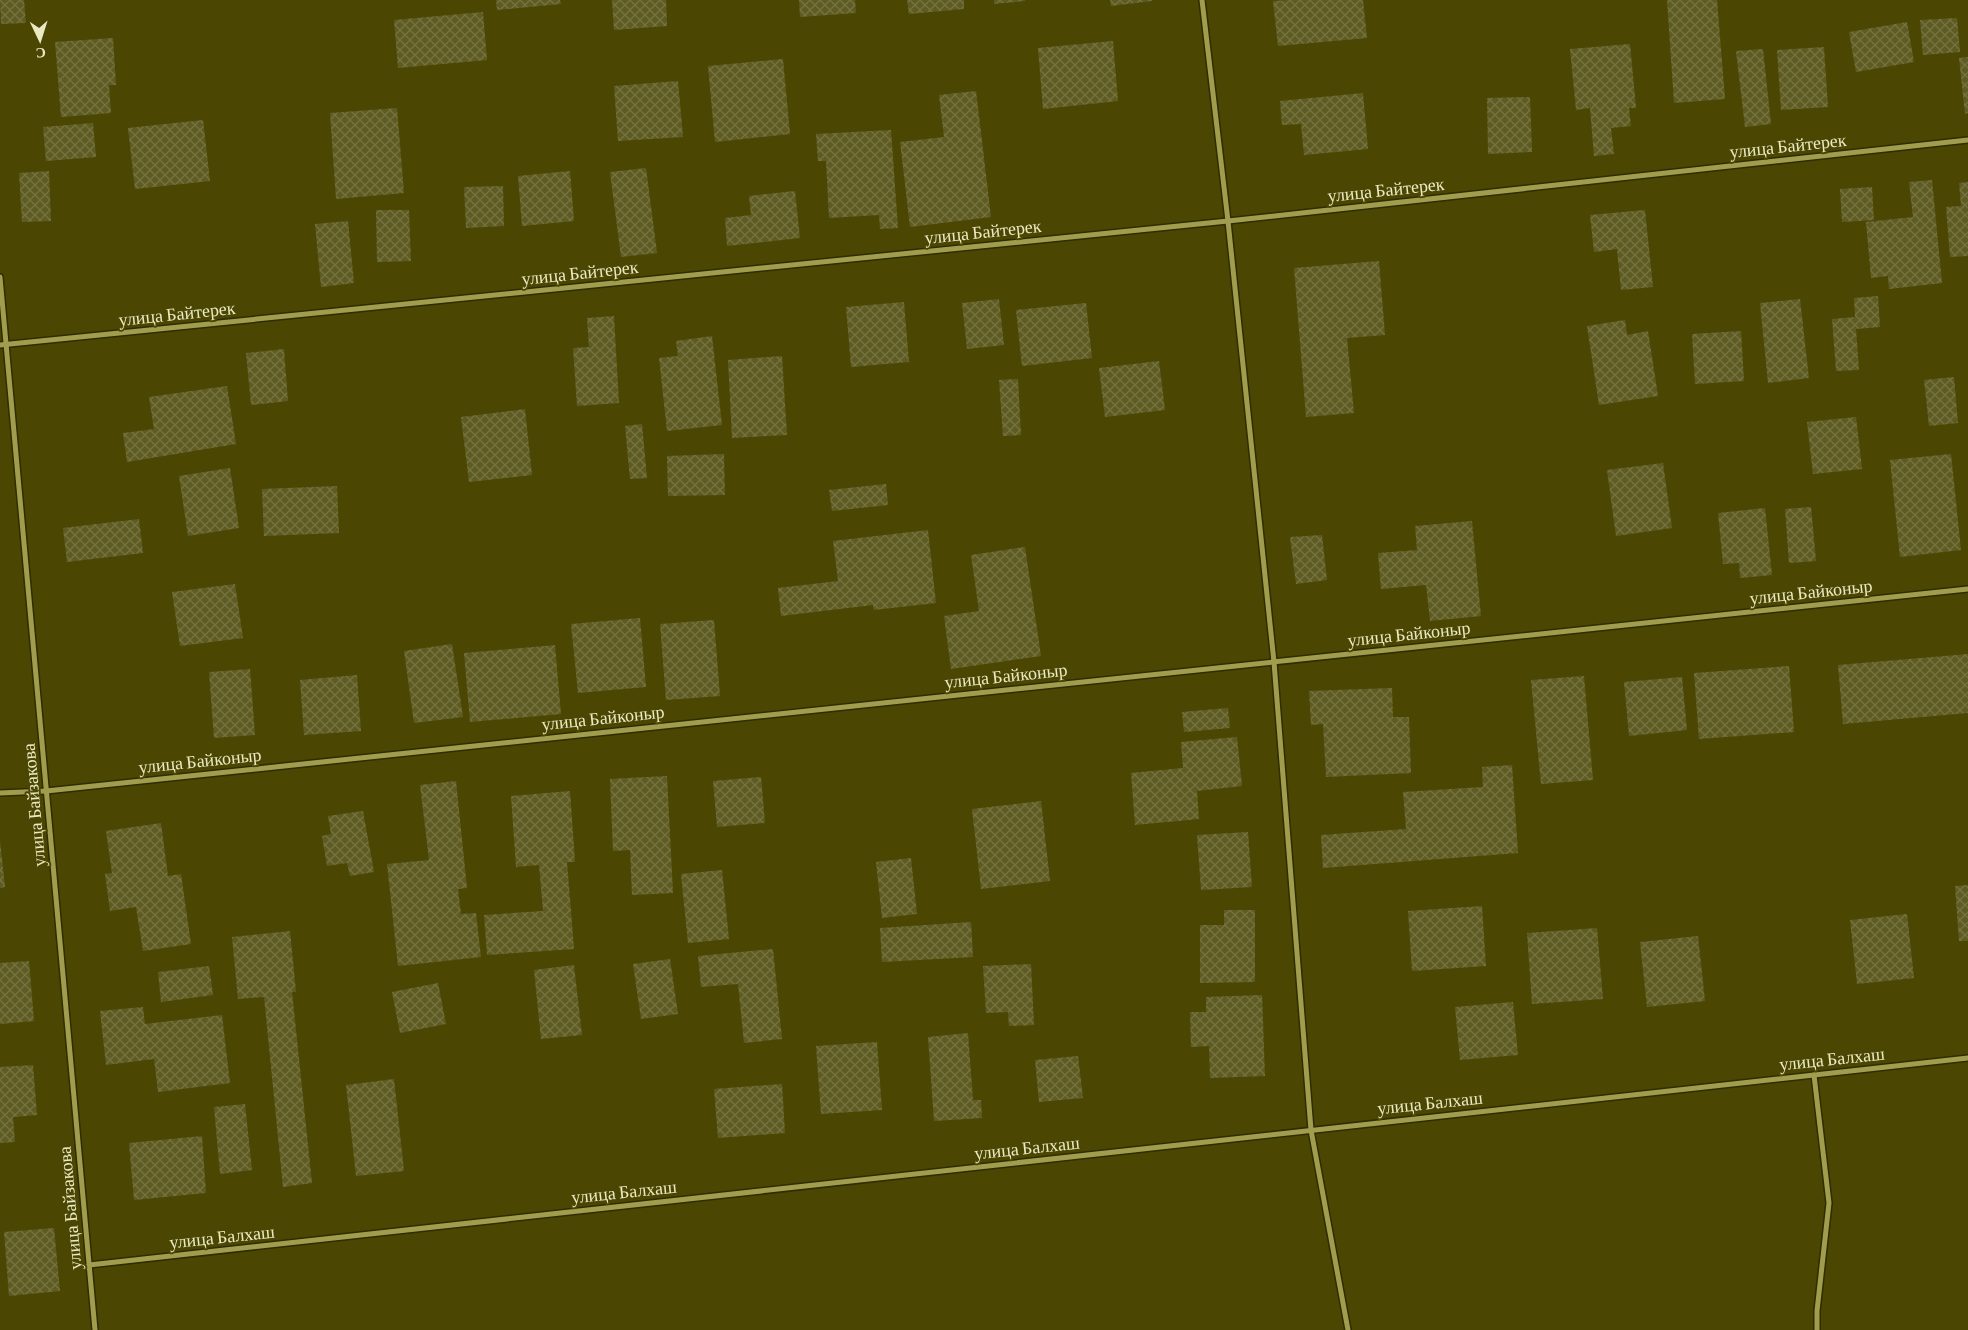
<svg xmlns="http://www.w3.org/2000/svg" width="1968" height="1330" viewBox="0 0 1968 1330" font-family="'Crimson Pro',serif">
<defs>
<pattern id="building-cross-hatch" width="8" height="8" patternUnits="userSpaceOnUse" patternTransform="scale(1.25)"><rect width="8" height="8" fill="#5e5b23"/><path d="M0 0l8 8M0 8l8-8" fill="none" stroke="#757341"/></pattern>
</defs>
<rect width="100%" height="100%" fill="#4b4703"/>
<g fill="url(#building-cross-hatch)">
<polygon points="0,0 24,0 26,23 1,24"/>
<polygon points="496,0 560,0 561,4 497,10"/>
<polygon points="612,0 666,0 667,26 614,30"/>
<polygon points="799,0 855,0 856,13 800,17"/>
<polygon points="907,0 964,0 964,9 909,14"/>
<polygon points="994,0 1025,0 1025,1 994,4"/>
<polygon points="1110,0 1152,0 1152,1 1111,6"/>
<polygon points="1288,0 1363,0 1367,38 1278,46 1273,1"/>
<polygon points="1667,0 1717,0 1725,99 1674,103"/>
<polygon points="483,12 487,60 398,68 394,20"/>
<polygon points="1957,18 1960,52 1923,55 1920,20"/>
<polygon points="1907,22 1914,62 1856,72 1849,32"/>
<polygon points="113,38 116,85 109,85 111,113 61,117 55,42"/>
<polygon points="1113,41 1118,101 1043,109 1038,48"/>
<polygon points="1630,44 1636,108 1629,108 1631,126 1611,128 1614,154 1594,156 1590,108 1576,110 1570,49"/>
<polygon points="1824,47 1828,107 1781,110 1777,50"/>
<polygon points="1763,49 1771,124 1745,127 1736,51"/>
<polygon points="1968,57 1968,113 1965,114 1959,58"/>
<polygon points="783,59 790,134 715,142 708,66"/>
<polygon points="678,81 683,137 618,141 614,86"/>
<polygon points="976,91 991,217 910,227 900,142 944,137 939,95"/>
<polygon points="1363,93 1368,149 1304,155 1301,124 1282,125 1280,101"/>
<polygon points="1530,97 1532,152 1488,154 1487,98"/>
<polygon points="397,108 404,193 336,199 330,113"/>
<polygon points="203,120 210,181 135,189 128,128"/>
<polygon points="93,123 96,157 46,161 43,127"/>
<polygon points="891,130 898,228 880,229 879,215 829,218 826,161 818,161 816,134"/>
<polygon points="646,168 657,253 621,257 610,172"/>
<polygon points="49,171 51,221 22,222 19,173"/>
<polygon points="570,171 574,221 522,226 518,176"/>
<polygon points="1932,180 1942,283 1889,289 1888,276 1871,278 1866,222 1913,217 1909,182"/>
<polygon points="1968,182 1968,256 1950,257 1946,207 1961,206 1959,183"/>
<polygon points="503,186 504,226 466,228 464,187"/>
<polygon points="1872,187 1874,220 1842,222 1840,189"/>
<polygon points="795,191 800,238 727,246 725,218 751,215 749,196"/>
<polygon points="376,210 409,210 411,261 377,262"/>
<polygon points="1645,210 1653,287 1621,290 1617,249 1594,252 1590,215"/>
<polygon points="348,221 354,283 321,287 315,224"/>
<polygon points="1379,261 1385,335 1347,338 1354,413 1306,417 1294,268"/>
<polygon points="1878,296 1880,327 1856,329 1859,370 1836,371 1832,319 1855,317 1854,298"/>
<polygon points="999,299 1004,345 967,349 962,303"/>
<polygon points="1800,299 1809,378 1768,383 1760,303"/>
<polygon points="904,302 909,362 851,367 846,307"/>
<polygon points="1086,303 1092,358 1022,366 1016,310"/>
<polygon points="614,316 619,403 577,406 573,348 589,347 587,318"/>
<polygon points="1625,320 1627,335 1648,331 1658,396 1599,405 1587,326"/>
<polygon points="1741,331 1744,381 1695,384 1692,334"/>
<polygon points="712,336 722,425 667,431 659,358 678,356 676,341"/>
<polygon points="284,349 288,401 251,405 246,353"/>
<polygon points="782,356 787,435 732,438 728,360"/>
<polygon points="1159,361 1165,410 1105,417 1099,368"/>
<polygon points="1954,377 1958,423 1929,426 1924,380"/>
<polygon points="1018,379 1021,435 1003,436 999,380"/>
<polygon points="227,386 236,444 127,462 123,433 154,429 149,397"/>
<polygon points="525,409 532,475 469,482 461,417"/>
<polygon points="1856,417 1862,469 1813,474 1807,422"/>
<polygon points="642,424 647,478 630,479 625,426"/>
<polygon points="724,454 725,495 668,496 667,456"/>
<polygon points="1951,454 1961,550 1900,557 1890,460"/>
<polygon points="1663,463 1672,528 1616,536 1607,470"/>
<polygon points="230,468 239,528 188,536 179,476"/>
<polygon points="886,484 888,505 832,511 829,490"/>
<polygon points="337,486 339,533 264,536 262,489"/>
<polygon points="1811,507 1816,561 1789,563 1785,509"/>
<polygon points="1765,508 1772,575 1740,578 1739,563 1723,564 1718,513"/>
<polygon points="139,519 143,553 67,562 63,528"/>
<polygon points="1472,521 1481,616 1430,621 1426,585 1381,589 1378,553 1417,550 1415,526"/>
<polygon points="928,530 936,603 874,610 873,605 781,616 778,588 838,581 833,541"/>
<polygon points="1322,535 1327,580 1296,584 1290,537"/>
<polygon points="1025,547 1041,656 951,669 944,616 979,611 971,555"/>
<polygon points="235,584 243,638 180,646 172,592"/>
<polygon points="640,618 646,687 578,693 571,624"/>
<polygon points="714,620 720,696 666,700 660,624"/>
<polygon points="452,644 463,717 414,723 404,651"/>
<polygon points="555,645 561,714 470,722 464,653"/>
<polygon points="1968,654 1968,713 1843,724 1838,665"/>
<polygon points="1789,666 1794,732 1699,739 1694,673"/>
<polygon points="250,669 255,735 214,738 209,672"/>
<polygon points="357,675 361,731 304,735 300,680"/>
<polygon points="1584,676 1593,780 1541,784 1531,680"/>
<polygon points="1682,677 1687,730 1629,736 1624,682"/>
<polygon points="1392,688 1393,717 1409,717 1411,773 1326,777 1323,724 1311,725 1309,691"/>
<polygon points="1228,708 1230,728 1184,732 1182,712"/>
<polygon points="1237,737 1242,786 1197,791 1199,819 1135,825 1131,773 1183,768 1181,742"/>
<polygon points="1512,765 1518,853 1323,868 1321,835 1406,829 1403,792 1483,787 1482,767"/>
<polygon points="667,776 673,893 632,895 630,850 613,851 610,779"/>
<polygon points="761,777 765,823 717,827 713,781"/>
<polygon points="456,781 467,888 458,889 461,914 476,913 481,957 398,966 387,864 429,860 420,785"/>
<polygon points="570,791 575,862 567,862 574,949 487,955 484,915 543,911 539,865 516,867 511,796"/>
<polygon points="1041,801 1050,881 981,889 972,809"/>
<polygon points="363,811 374,872 350,876 347,863 327,866 322,836 331,834 328,816"/>
<polygon points="161,823 168,876 181,874 191,944 143,951 136,907 110,911 105,874 112,873 106,831"/>
<polygon points="1248,832 1252,887 1201,890 1197,835"/>
<polygon points="0,841 5,887 0,888"/>
<polygon points="911,858 917,914 882,918 876,862"/>
<polygon points="722,870 729,939 688,943 681,874"/>
<polygon points="1968,885 1968,941 1959,941 1955,886"/>
<polygon points="1482,906 1486,966 1412,971 1408,911"/>
<polygon points="1224,910 1255,910 1255,982 1200,983 1200,925 1224,925"/>
<polygon points="1907,914 1914,978 1857,984 1850,920"/>
<polygon points="971,922 973,957 882,962 880,928"/>
<polygon points="1597,928 1603,999 1532,1004 1527,933"/>
<polygon points="290,931 296,992 292,992 312,1183 283,1187 264,997 238,999 232,937"/>
<polygon points="1698,936 1705,1001 1647,1007 1640,942"/>
<polygon points="773,949 782,1039 744,1043 738,984 701,987 698,956"/>
<polygon points="670,959 678,1014 641,1019 633,964"/>
<polygon points="29,961 34,1021 0,1024 0,963"/>
<polygon points="1031,964 1034,1025 1009,1026 1008,1012 986,1013 983,966"/>
<polygon points="574,965 582,1035 541,1039 534,970"/>
<polygon points="209,966 213,995 161,1002 158,972"/>
<polygon points="438,983 446,1024 400,1033 392,992"/>
<polygon points="1262,995 1265,1076 1210,1078 1209,1046 1191,1047 1190,1012 1206,1012 1206,997"/>
<polygon points="1513,1002 1518,1055 1460,1060 1455,1007"/>
<polygon points="143,1007 145,1024 222,1015 230,1083 158,1092 154,1059 106,1065 100,1011"/>
<polygon points="968,1033 973,1100 981,1100 982,1118 934,1121 928,1037"/>
<polygon points="877,1042 882,1110 821,1114 816,1046"/>
<polygon points="1078,1056 1083,1098 1039,1102 1035,1060"/>
<polygon points="33,1065 37,1115 13,1117 15,1142 0,1143 0,1067"/>
<polygon points="394,1079 404,1171 356,1176 346,1085"/>
<polygon points="782,1084 785,1133 718,1138 714,1089"/>
<polygon points="245,1104 252,1170 220,1174 214,1107"/>
<polygon points="202,1136 206,1193 134,1200 129,1143"/>
<polygon points="54,1228 60,1291 9,1296 4,1232"/>
</g>
<g fill="none" stroke-linecap="round" stroke-linejoin="round">
<defs>
<g id="street">
<polyline points="1202,0 1228,221 1274,662 1311,1130 1348,1330"/>
<polyline points="0,277 95,1330"/>
<polyline points="0,345 1228,221 1968,140"/>
<polyline points="0,793 46,791 1968,589"/>
<polyline points="1814,1075 1829,1203 1817,1311 1817,1330"/>
<polyline points="89,1265 1968,1058"/>
</g>
</defs>
<use href="#street" stroke="#2f2d01" stroke-width="8"/>
<use href="#street" stroke="#a19d4e" stroke-width="5"/>
</g>
<g text-anchor="middle" dominant-baseline="central" stroke-width="4" stroke-linejoin="round" paint-order="stroke">
<g font-size="18" fill="#eae9c3" stroke="#4b4703">
<text transform="translate(1788 146) rotate(-6)">улица Байтерек</text>
<text transform="translate(1386 190) rotate(-6)">улица Байтерек</text>
<text transform="translate(983 232) rotate(-6)">улица Байтерек</text>
<text transform="translate(580 273) rotate(-6)">улица Байтерек</text>
<text transform="translate(177 314) rotate(-6)">улица Байтерек</text>
<text transform="translate(1811 592) rotate(-6)">улица Байконыр</text>
<text transform="translate(1409 634) rotate(-6)">улица Байконыр</text>
<text transform="translate(1006 676) rotate(-6)">улица Байконыр</text>
<text transform="translate(603 718) rotate(-6)">улица Байконыр</text>
<text transform="translate(200 761) rotate(-6)">улица Байконыр</text>
<text transform="translate(34 805) rotate(-95)">улица Байзакова</text>
<text transform="translate(1832 1059) rotate(-6)">улица Балхаш</text>
<text transform="translate(1430 1103) rotate(-6)">улица Балхаш</text>
<text transform="translate(1027 1148) rotate(-6)">улица Балхаш</text>
<text transform="translate(624 1192) rotate(-6)">улица Балхаш</text>
<text transform="translate(70 1208) rotate(-95)">улица Байзакова</text>
<text transform="translate(222 1237) rotate(-6)">улица Балхаш</text>
</g>
</g>
<g transform="translate(40 40) rotate(176)" stroke="#4b4703" stroke-width="4" paint-order="stroke">
<path d="M0-4L9 19L0 12L-9 19Z" fill="#eae9c3"/>
<text y="-8" font-size="14" font-weight="bold" text-anchor="middle" fill="#eae9c3">С</text>
</g>
</svg>
